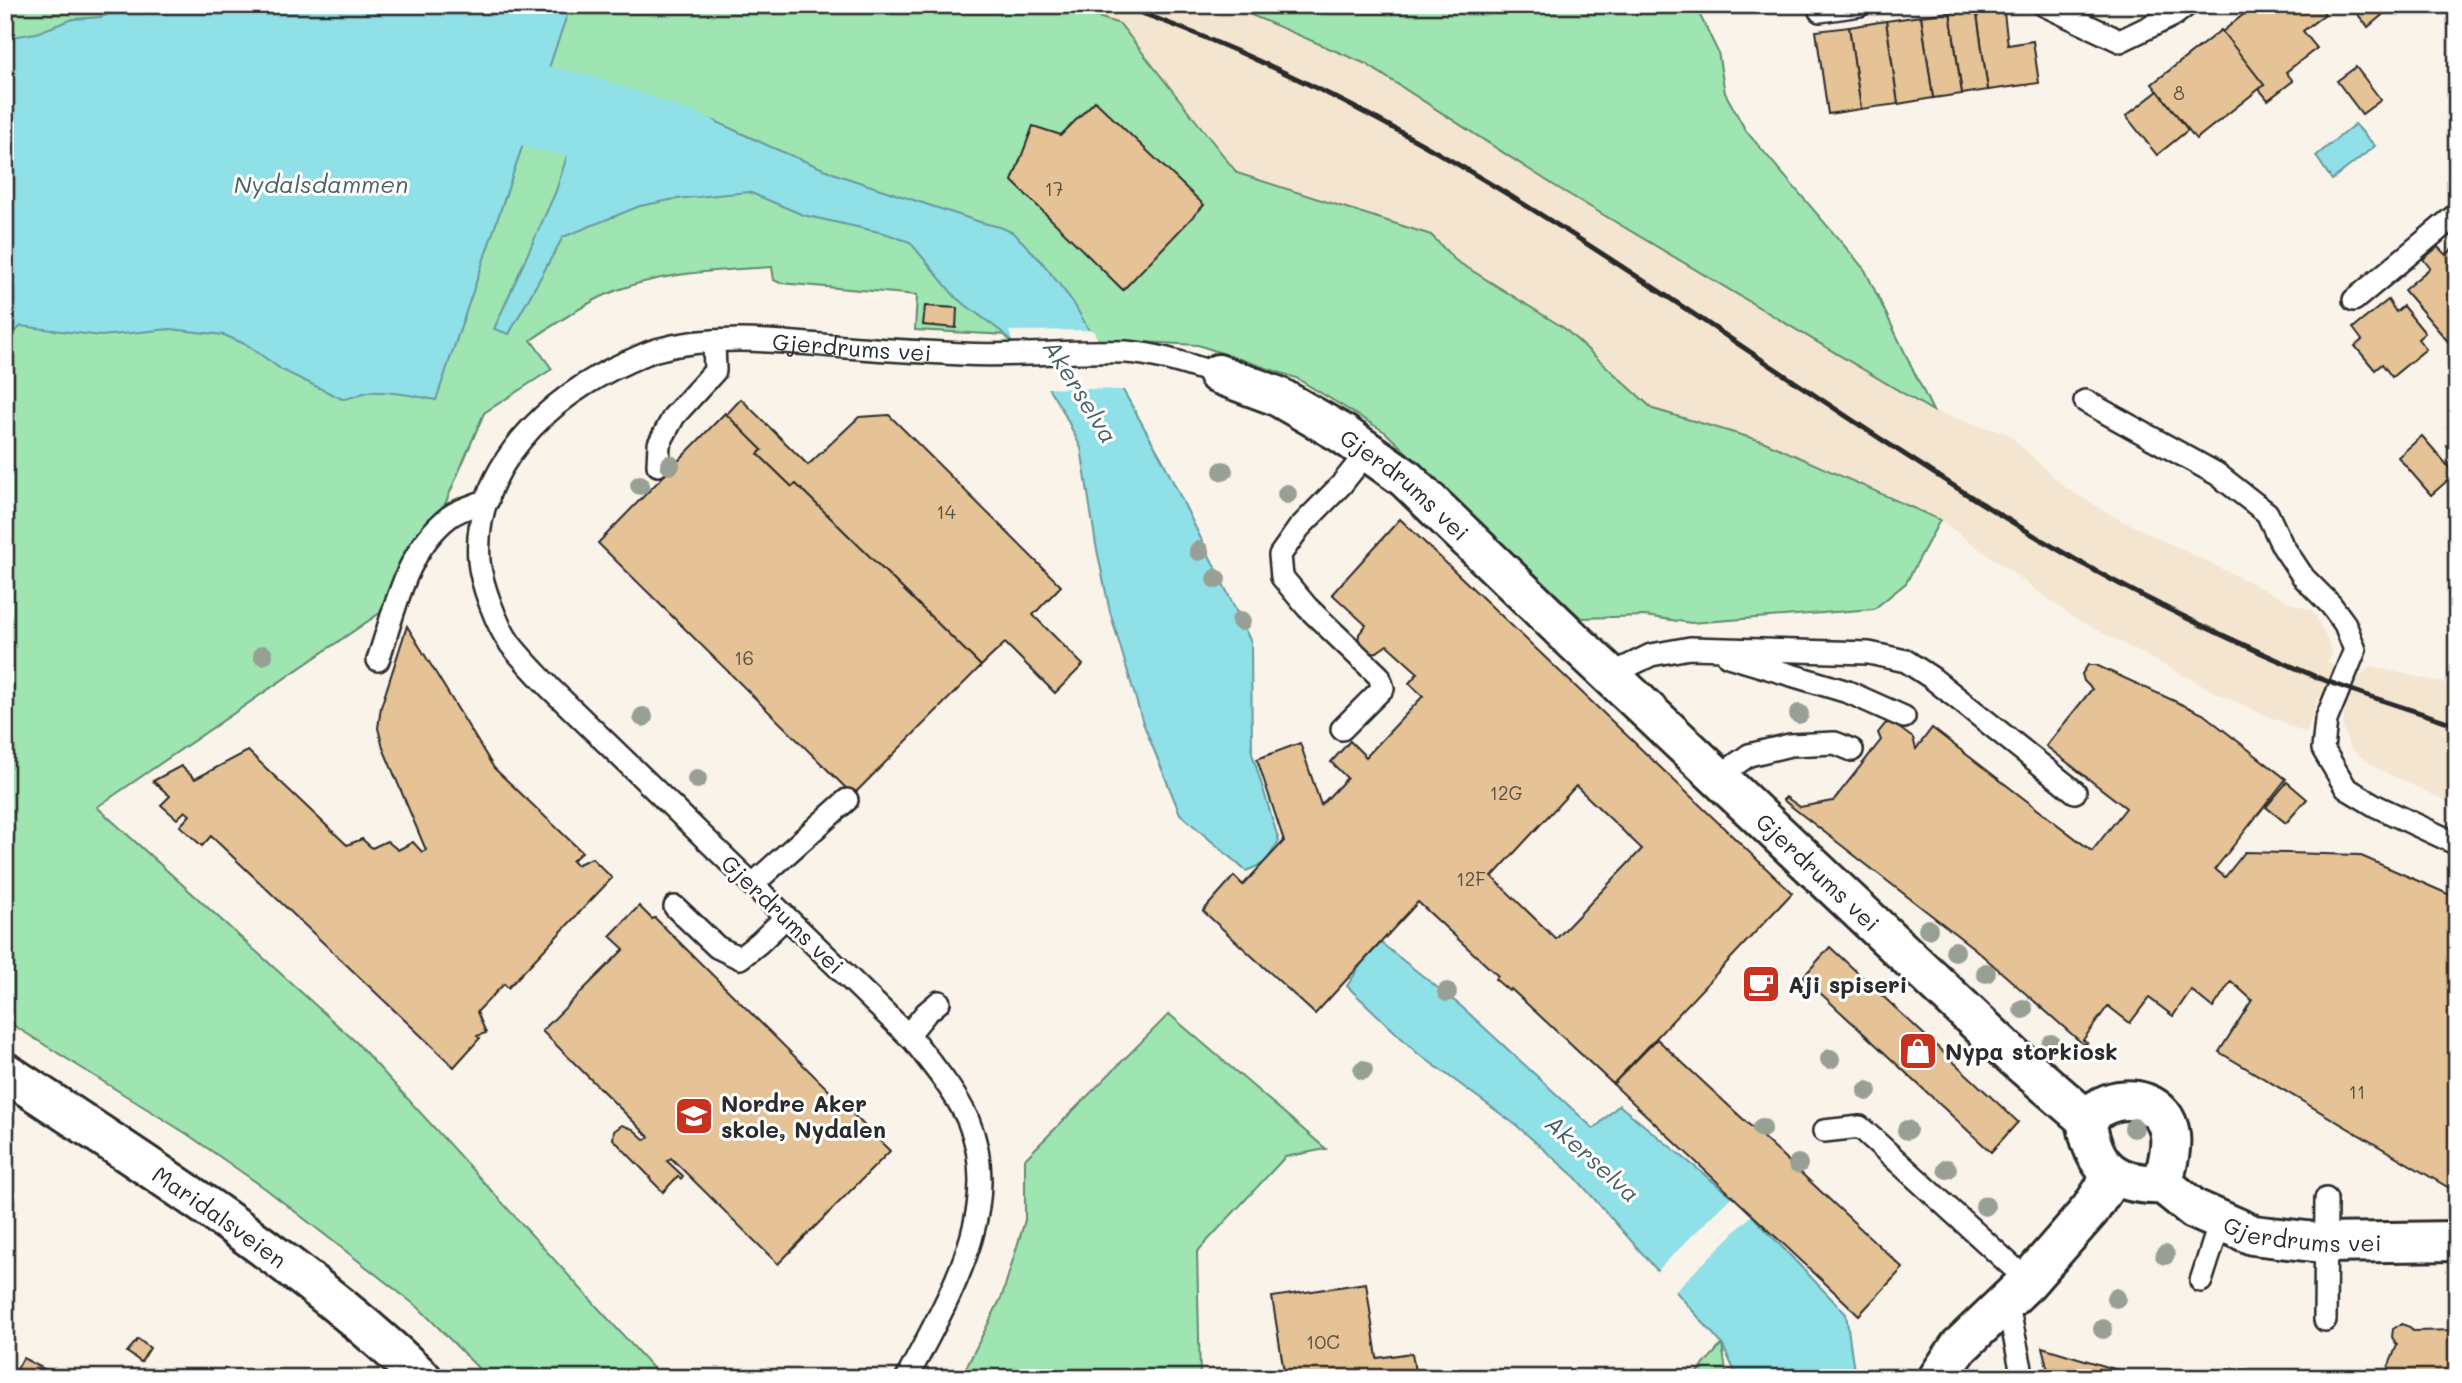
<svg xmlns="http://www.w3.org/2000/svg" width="2462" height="1383" viewBox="0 0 2462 1383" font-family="Mali,sans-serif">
<rect width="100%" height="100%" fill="#faf3ea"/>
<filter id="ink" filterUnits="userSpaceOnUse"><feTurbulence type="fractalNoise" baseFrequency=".0143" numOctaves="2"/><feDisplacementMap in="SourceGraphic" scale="14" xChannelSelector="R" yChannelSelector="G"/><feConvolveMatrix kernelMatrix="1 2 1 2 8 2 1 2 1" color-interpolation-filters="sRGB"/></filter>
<g filter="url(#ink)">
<polygon fill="#f4e5d1" points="1061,5 1228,5 1366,64 1555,186 1933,411 2008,434 2066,488 2113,516 2292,603 2313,611 2326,637 2332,654 2328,662 2361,675 2370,666 2457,686 2457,806 2376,768 2350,748 2343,728 2344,707 2319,697 2306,733 2221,695 2074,618 1940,520 1765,442 1653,409 1564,328 1455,260 1431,235 1237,173 1120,24"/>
<g fill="#9ee5b2" stroke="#64886e" stroke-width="2">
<path d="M5,5H1061L1120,24L1237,173L1431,235L1455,260L1564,328L1653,409L1765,442L1940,520L1906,583L1874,609L1691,623L1645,616L1581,618L1385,432L1296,378L1198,345L915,330L917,295L780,283L774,280L772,267C715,271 654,272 601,297C577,309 553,325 531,340L552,369L484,413L406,595L97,807L356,1042L662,1378H488L419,1308L266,1189L187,1134L5,1020Z"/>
<polygon points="1228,5 1695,5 1718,52 1725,93 1746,131 1865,270 1933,411 1555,186 1366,64"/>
<polygon points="1169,1014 1326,1149 1285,1157 1197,1252 1200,1378 961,1378 1002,1296 1025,1220 1025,1159"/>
<polygon points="1722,1344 1727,1378 1692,1378"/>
</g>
<g fill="#8fe0e7" stroke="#67989c" stroke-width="2">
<path d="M117,5L570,6L436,400C415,396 391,391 369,392C360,393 352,399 342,399L282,370L247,345L224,335L170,329L101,336L21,326L15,332L5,334V38L36,33L73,19L101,17L107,15Z"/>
<path d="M636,95L717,122L771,147L838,175L983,223L1000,227L1014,233L1041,261L1073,302L1162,459L1231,600L1251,642L1252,753L1279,841L1265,863L1246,871L1180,814L1143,723L1110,612L1096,545L1081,448L1063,411L1042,378L1002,332L956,298L910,242L884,233L803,215L749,192L675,199L640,206L563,237L509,334L494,329L556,191L582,107C593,108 600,106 608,97Z"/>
<polygon points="2355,124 2375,146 2332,180 2316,156"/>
<polygon points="1381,943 1462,1007 1594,1129 1619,1105 1743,1206 1846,1314 1855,1378 1738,1378 1722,1344 1575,1177 1516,1125 1416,1052 1347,986 1362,963"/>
</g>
<g fill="#faf3ea">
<polygon points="1093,330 1124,390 1045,388 1017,355 1009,331"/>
<polygon points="1732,1196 1752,1215 1673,1293 1655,1273"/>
</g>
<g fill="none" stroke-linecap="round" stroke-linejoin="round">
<polyline stroke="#8fe0e7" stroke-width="84" points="538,107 580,116 690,155"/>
</g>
<g fill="#e5c396" stroke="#2b2b2b" stroke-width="2" fill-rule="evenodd">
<polygon points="2003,5 2008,45 2033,41 2039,83 1988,90 1976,8"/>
<polygon points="2255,5 2318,5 2325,14 2303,31 2317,48 2286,72 2293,81 2268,100 2259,89 2264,85 2222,32"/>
<polygon points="2350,5 2394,5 2368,27"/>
<polygon points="1976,8 1988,90 1962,94 1950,12"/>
<polygon points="1950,12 1962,94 1933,98 1921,16"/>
<polygon points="1921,16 1933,98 1898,104 1886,21"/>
<polygon points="1886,21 1898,104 1861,109 1849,27"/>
<polygon points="1849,27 1861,109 1828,114 1816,31"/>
<polygon points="2221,30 2264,85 2196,139 2152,84"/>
<polygon points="2356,67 2381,100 2362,114 2337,81"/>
<polygon points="2158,91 2188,130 2157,155 2126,116"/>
<polygon points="1095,101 1204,205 1123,290 1012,181 1033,126 1061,135"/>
<polygon points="2457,245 2457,340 2451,345 2404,290 2430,268 2423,259 2438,247 2446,255"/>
<polygon points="2388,300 2396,312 2403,306 2425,333 2418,339 2426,349 2392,377 2382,364 2375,370 2355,346 2362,340 2353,328"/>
<polygon points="925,306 957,308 956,328 923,325"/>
<polygon points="741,399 808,465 859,417 889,415 1061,586 1033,615 1083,665 1055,693 1005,643 981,666 796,484 792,487 758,454 762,450 726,415"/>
<polygon points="725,413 762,450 758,454 792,487 796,484 981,666 853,795 598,543"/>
<polygon points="2422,436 2455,474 2431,495 2398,457"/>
<polygon points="2457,438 2457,458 2447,446"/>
<path d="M1400,519L1792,893L1613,1084L1511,989L1509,991L1495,979L1498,976L1418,902L1315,1014L1203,911L1234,876L1243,885L1284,841L1257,759L1300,743L1321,805L1347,778L1331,762L1350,741L1366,757L1423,696L1409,683L1418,673L1387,645L1377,652L1369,654L1358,643L1359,634L1366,625L1332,594ZM1576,786L1642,849L1556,939L1492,877Z"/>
<polygon points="407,626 494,768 582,852 572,861 576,865 592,858 612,878 508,988 504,984 477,1012 486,1033 477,1036 480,1038 454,1067 211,836 202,846 180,826 190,815 185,811 177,819 161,805 170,796 153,781 181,766 195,779 248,751 347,845 362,839 372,848 387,841 398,850 413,842 422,852 426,850 383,748 378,728 381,707"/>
<polygon points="2088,665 2096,665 2203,714 2286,779 2215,869 2225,877 2245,852 2359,855 2457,898 2457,1088 2452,1095 2457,1098 2456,1192 2219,1052 2252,1000 2231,981 2213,1008 2191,990 2173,1016 2149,998 2130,1023 2108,1006 2083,1040 2087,1043 2084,1045 1975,949 1783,800 1786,797 1800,807 1833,801 1881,740 1878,733 1885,724 1891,722 1913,738 1916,749 1932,728 2092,851 2126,808 2046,746 2092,689 2084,681 2082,674"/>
<polygon points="2287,782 2307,799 2286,823 2266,807"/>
<polygon points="639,906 652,919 655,918 890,1151 778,1264 671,1158 667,1161 683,1176 681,1179 678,1176 663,1192 649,1178 650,1177 613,1139 614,1131 622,1125 633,1129 645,1140 649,1137 542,1031 624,949 610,936"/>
<polygon points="1830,947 2018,1122 1991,1152 1803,977"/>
<polygon points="1657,1039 1903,1268 1859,1315 1613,1084"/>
<polygon points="1366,1283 1377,1358 1412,1353 1416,1378 1285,1378 1272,1297"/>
<polygon points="2401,1324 2410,1327 2413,1331 2457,1330 2457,1378 2384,1378 2397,1345 2392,1337 2393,1329"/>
<polygon points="138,1339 150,1348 141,1362 127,1352"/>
<polygon points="2042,1347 2144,1378 2050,1378"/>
<polygon points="23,1358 61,1378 5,1378 5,1370 14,1375"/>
</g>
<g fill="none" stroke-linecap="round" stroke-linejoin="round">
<defs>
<g id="lane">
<polyline points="2044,5 2120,41 2174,15 2187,5"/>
<polyline points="1820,11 1860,5"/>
<polyline points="2354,300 2457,214"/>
<polyline points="2085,401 2217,474 2267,513 2282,545 2304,578 2331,605 2345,624 2355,650 2326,720 2323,749 2346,788 2376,806 2457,844"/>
<polyline points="658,465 659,444 674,416 715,371 714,341"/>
<polyline points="1728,656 1848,692 1904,717"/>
<path d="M378,660C395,611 405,551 449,517C459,509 476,505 488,500"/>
<polyline points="1610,675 1651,655 1690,648 1869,653 1906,661 1932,678 2075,792"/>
<polyline points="1342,729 1383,688 1379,676 1307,607 1282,577 1280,555 1299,528 1341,485 1368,451"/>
<polyline points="1718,777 1749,755 1790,745 1835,743 1852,750"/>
<polyline points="752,885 847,800"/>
<polyline points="675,907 717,947 740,958 759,943 785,918"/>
<polyline points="908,1035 926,1013 939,1002"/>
<polyline points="1824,1131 1860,1127 2028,1281"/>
<polyline points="2201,1281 2220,1222"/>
<polyline points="2007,1301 2023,1378"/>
<polyline points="2325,1320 2326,1199"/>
<path id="s1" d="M907,1378C946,1301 1006,1209 968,1120C955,1091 933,1066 914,1041L550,688C537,674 523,660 511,645C497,627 481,583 479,561C472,469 549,396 627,362C637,358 646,353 656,350C718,333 783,342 846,347C884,350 923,352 962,354C1017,357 1071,350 1126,352C1157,354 1189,365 1218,374"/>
</g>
<g id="street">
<path id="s2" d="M1218,374L1277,396L1343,434L1405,478L1577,644L2014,1057L2086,1119"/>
<path id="s3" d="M2163,1184C2166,1168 2172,1151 2170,1135C2166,1102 2130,1093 2103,1106C2097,1109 2091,1115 2086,1119C2093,1167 2113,1186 2163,1184L2194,1209L2253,1235L2324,1243L2457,1241"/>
<polyline points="1938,1378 1959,1347 2028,1281 2090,1210 2113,1175"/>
</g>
<g id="secondary">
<path id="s4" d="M5,1072C149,1167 296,1259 422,1378"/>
</g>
</defs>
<use href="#lane" stroke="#2b2b2b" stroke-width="26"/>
<use href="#street" stroke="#2b2b2b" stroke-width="44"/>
<use href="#secondary" stroke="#2b2b2b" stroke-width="44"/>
<use href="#lane" stroke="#fff" stroke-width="21"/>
<use href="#street" stroke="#fff" stroke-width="38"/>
<use href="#secondary" stroke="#fff" stroke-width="38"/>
<path stroke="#2b2b2b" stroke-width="5" d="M1119,5C1471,126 1747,369 2064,553C2146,601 2232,641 2319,678C2364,696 2411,709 2457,725"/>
</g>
<g fill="#989f94">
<circle cx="670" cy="465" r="10"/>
<circle cx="1223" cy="471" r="10"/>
<circle cx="640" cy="485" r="10"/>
<circle cx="1287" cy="494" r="10"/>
<circle cx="1199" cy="551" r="10"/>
<circle cx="1216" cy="579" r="10"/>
<circle cx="1241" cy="621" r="10"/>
<circle cx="263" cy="655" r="10"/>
<circle cx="1799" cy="714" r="10"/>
<circle cx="643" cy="717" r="10"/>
<circle cx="697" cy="779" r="10"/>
<circle cx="1928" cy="929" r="10"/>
<circle cx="1955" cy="951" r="10"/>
<circle cx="1986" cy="973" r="10"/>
<circle cx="1447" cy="992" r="10"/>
<circle cx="2023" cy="1009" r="10"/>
<circle cx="2051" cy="1044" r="10"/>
<circle cx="1830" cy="1059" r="10"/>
<circle cx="1363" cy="1070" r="10"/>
<circle cx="1867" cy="1091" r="10"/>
<circle cx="1762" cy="1128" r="10"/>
<circle cx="2134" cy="1128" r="10"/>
<circle cx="1907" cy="1130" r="10"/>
<circle cx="1798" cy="1164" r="10"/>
<circle cx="1947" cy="1169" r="10"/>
<circle cx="1985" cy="1206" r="10"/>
<circle cx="2165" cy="1255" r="10"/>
<circle cx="2116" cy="1298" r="10"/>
<circle cx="2103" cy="1329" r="10"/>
</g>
</g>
<defs>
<symbol id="cafe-square" viewBox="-11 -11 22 22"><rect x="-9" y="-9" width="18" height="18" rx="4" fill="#c8321e" stroke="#fff"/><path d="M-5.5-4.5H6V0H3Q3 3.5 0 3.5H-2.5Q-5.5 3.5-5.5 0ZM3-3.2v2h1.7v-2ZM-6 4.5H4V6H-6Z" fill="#fff"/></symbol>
<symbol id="shop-square" viewBox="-11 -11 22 22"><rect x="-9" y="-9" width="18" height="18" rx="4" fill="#c8321e" stroke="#fff"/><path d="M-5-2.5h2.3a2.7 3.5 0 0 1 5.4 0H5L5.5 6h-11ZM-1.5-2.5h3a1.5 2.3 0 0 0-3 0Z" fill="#fff"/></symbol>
<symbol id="school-square" viewBox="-11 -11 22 22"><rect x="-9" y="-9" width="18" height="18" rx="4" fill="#c8321e" stroke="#fff"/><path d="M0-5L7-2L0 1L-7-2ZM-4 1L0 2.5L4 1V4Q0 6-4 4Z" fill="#fff"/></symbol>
</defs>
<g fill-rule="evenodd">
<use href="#cafe-square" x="1739" y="962" width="44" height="44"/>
<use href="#shop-square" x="1896" y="1029" width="44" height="44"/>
<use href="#school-square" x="672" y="1094" width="44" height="44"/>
</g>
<g text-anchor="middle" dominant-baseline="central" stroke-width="6" stroke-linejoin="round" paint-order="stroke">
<g font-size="19" fill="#5a5146">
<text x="2179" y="92">8</text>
<text x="1054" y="188">17</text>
<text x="946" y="511">14</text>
<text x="744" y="657">16</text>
<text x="1506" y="792">12G</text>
<text x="1471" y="878">12F</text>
<text x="2357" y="1091">11</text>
<text x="1323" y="1341">10C</text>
</g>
<g font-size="23" fill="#2b2b2b" stroke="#fff">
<text stroke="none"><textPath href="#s1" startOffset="1519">Gjerdrums vei</textPath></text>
<text stroke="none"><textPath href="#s2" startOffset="219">Gjerdrums vei</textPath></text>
<text stroke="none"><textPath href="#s2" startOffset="786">Gjerdrums vei</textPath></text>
<text transform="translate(783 914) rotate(44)">Gjerdrums vei</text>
<text stroke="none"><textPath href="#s4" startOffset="259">Maridalsveien</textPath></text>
<text stroke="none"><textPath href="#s3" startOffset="425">Gjerdrums vei</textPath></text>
</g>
<g font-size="23" font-weight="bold" fill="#2b2b2b" stroke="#fff" text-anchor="start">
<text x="1788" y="984">Aji spiseri</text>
<text x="1945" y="1051">Nypa storkiosk</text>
<text x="721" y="1103">Nordre Aker<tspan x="721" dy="26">skole, Nydalen</tspan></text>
</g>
<g font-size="24" font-style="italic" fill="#496163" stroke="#fff">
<text x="321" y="183">Nydalsdammen</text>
<text transform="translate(1081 391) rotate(58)">Akerselva</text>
<text transform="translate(1593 1158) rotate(42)">Akerselva</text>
</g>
</g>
<rect width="2462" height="1383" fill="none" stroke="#fff" stroke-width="28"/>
<rect x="14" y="14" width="2434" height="1355" fill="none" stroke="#2b2b2b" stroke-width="2.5" filter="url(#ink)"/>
</svg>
